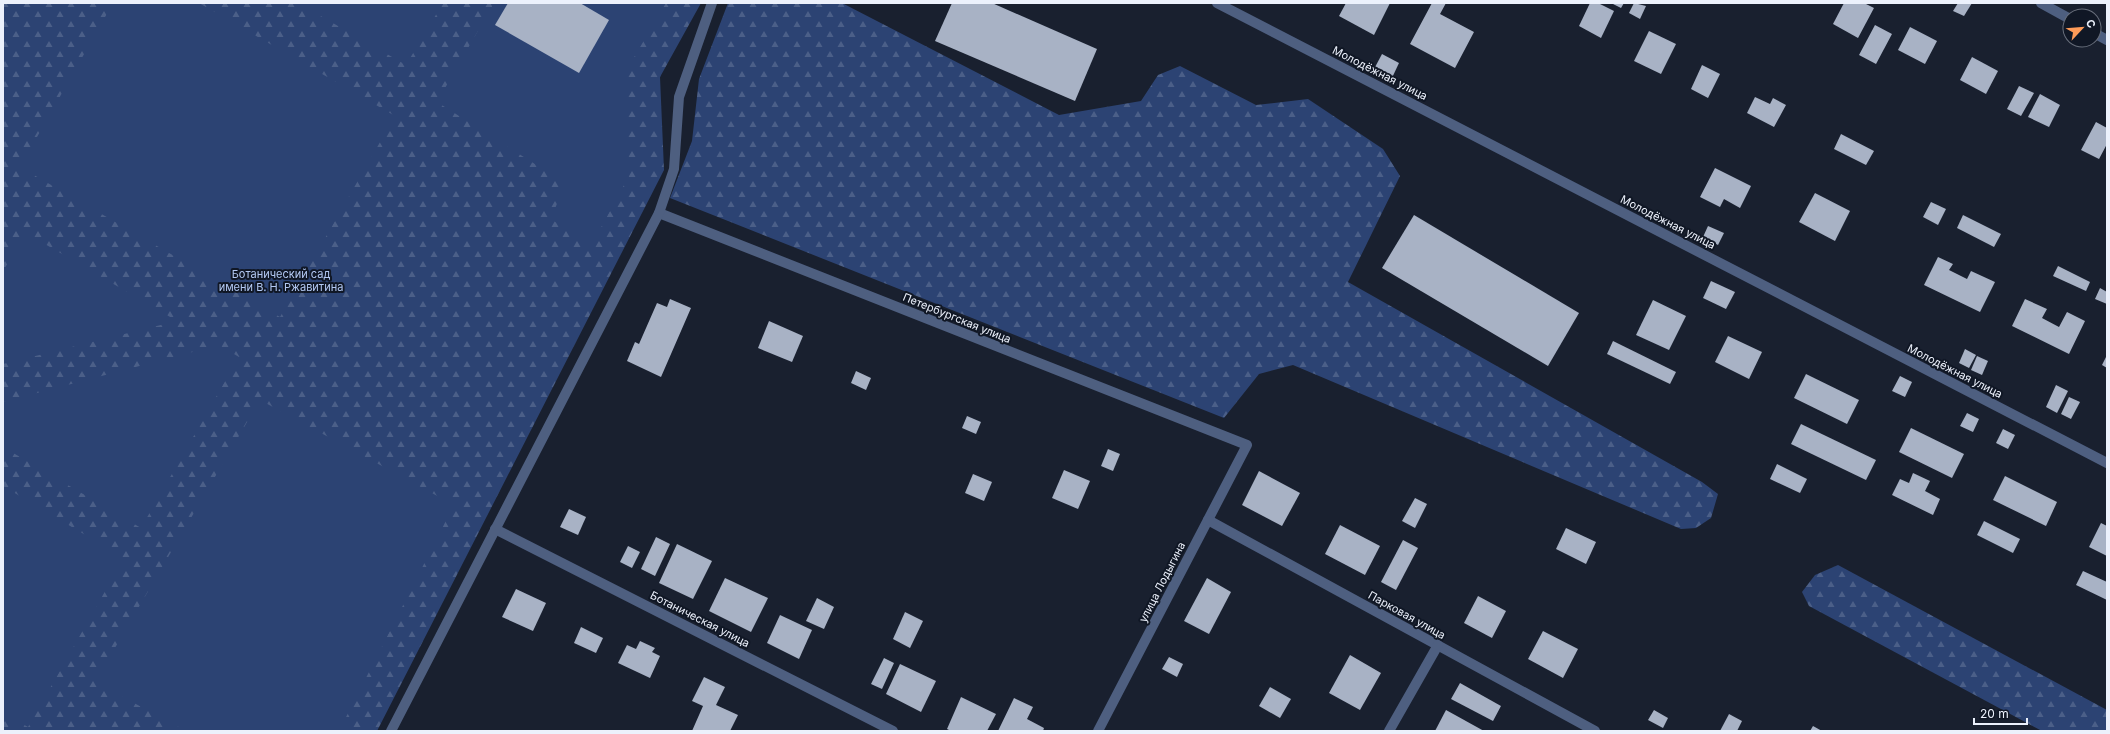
<svg xmlns="http://www.w3.org/2000/svg" width="2110" height="734" viewBox="0 0 2110 734" font-family="Inter,sans-serif">
<defs>
<pattern id="forest-firs" width="22" height="20" patternUnits="userSpaceOnUse"><rect width="22" height="20" fill="#2c4373"/><path d="M5 1l3.5 6h-7zM16 11l3.5 6h-7z" fill="#4b5f88"/></pattern>
</defs>
<rect width="100%" height="100%" fill="#19202f"/>
<polygon fill="#2c4373" points="3,3 678,3 628,210 364,731 3,731"/>
<g fill="url(#forest-firs)">
<polygon points="3,3 113,3 20,167 280,317 395,116 199,3 298,3 406,65 443,3 494,3 437,102 565,183 551,219 591,246 629,176 626,71 666,3 701,3 660,77 664,170 377,731 339,731 454,505 260,400 95,682 186,731 3,731 3,713 28,727 124,558 3,486 3,447 141,528 239,357 219,345 3,402 3,364 177,321 26,233 3,271"/>
<polygon points="728,3 842,3 1059,115 1141,101 1158,75 1180,66 1256,105 1308,99 1383,149 1400,176 1348,282 1702,482 1718,494 1711,518 1696,528 1681,529 1293,365 1259,374 1224,418 670,198 692,141 699,79"/>
<polygon points="1838,565 2107,710 2107,731 2042,731 1809,606 1802,592 1815,575"/>
</g>
<g fill="#a8b2c5">
<polygon points="508,3 580,3 609,20 579,73 495,25"/>
<polygon points="952,3 992,3 1097,49 1075,101 935,41"/>
<polygon points="1346,3 1390,3 1374,35 1339,16"/>
<polygon points="1432,3 1446,3 1440,14 1474,32 1455,68 1410,44"/>
<polygon points="1590,3 1598,3 1614,11 1601,38 1579,26"/>
<polygon points="1611,3 1624,3 1621,8"/>
<polygon points="1634,3 1646,6 1640,19 1629,13"/>
<polygon points="1844,3 1864,3 1874,8 1858,38 1833,24"/>
<polygon points="1958,3 1972,3 1964,16 1953,11"/>
<polygon points="1875,25 1892,34 1876,64 1859,55"/>
<polygon points="1910,27 1937,41 1925,64 1898,50"/>
<polygon points="1649,31 1676,44 1661,74 1634,61"/>
<polygon points="1382,54 1399,63 1391,80 1373,71"/>
<polygon points="1972,57 1998,71 1986,94 1960,80"/>
<polygon points="1702,65 1720,74 1708,98 1691,89"/>
<polygon points="2019,86 2034,93 2021,116 2007,109"/>
<polygon points="2040,94 2060,105 2049,127 2028,117"/>
<polygon points="1755,97 1770,104 1773,98 1786,105 1774,127 1747,113"/>
<polygon points="2096,122 2107,128 2107,144 2099,159 2081,150"/>
<polygon points="1841,134 1874,151 1866,165 1834,149"/>
<polygon points="1715,168 1751,186 1740,208 1724,199 1720,207 1700,197"/>
<polygon points="1815,193 1850,211 1835,241 1799,222"/>
<polygon points="1931,202 1946,209 1938,225 1923,217"/>
<polygon points="1414,215 1579,313 1548,366 1382,268"/>
<polygon points="1963,215 2001,234 1994,247 1957,228"/>
<polygon points="1708,226 1724,233 1718,245 1703,237"/>
<polygon points="1938,257 1953,264 1949,270 1967,279 1971,271 1995,282 1980,312 1924,285"/>
<polygon points="2058,266 2090,282 2086,291 2053,276"/>
<polygon points="1711,281 1735,292 1726,309 1703,298"/>
<polygon points="2100,288 2107,292 2107,304 2095,299"/>
<polygon points="670,299 691,308 661,377 627,361 635,342 639,344 657,303 667,307"/>
<polygon points="2025,299 2047,309 2042,318 2059,327 2067,312 2085,321 2069,354 2012,326"/>
<polygon points="1653,300 1686,316 1669,350 1636,335"/>
<polygon points="769,321 803,336 792,362 758,348"/>
<polygon points="1728,336 1762,352 1749,379 1715,362"/>
<polygon points="1613,341 1676,372 1670,384 1607,354"/>
<polygon points="1965,349 1976,355 1969,368 1959,363"/>
<polygon points="2107,355 2107,368 2102,365"/>
<polygon points="1977,356 1988,361 1982,375 1971,370"/>
<polygon points="856,371 871,378 866,390 851,383"/>
<polygon points="1806,374 1859,400 1847,424 1794,398"/>
<polygon points="1900,376 1912,382 1905,397 1892,391"/>
<polygon points="2056,385 2068,391 2057,413 2046,407"/>
<polygon points="2069,397 2080,402 2071,419 2061,414"/>
<polygon points="1967,413 1979,419 1973,432 1960,426"/>
<polygon points="967,416 981,422 976,434 962,428"/>
<polygon points="1801,424 1876,460 1866,480 1791,444"/>
<polygon points="1911,428 1964,454 1952,478 1899,452"/>
<polygon points="2003,429 2015,435 2008,449 1996,443"/>
<polygon points="1108,449 1120,454 1113,471 1101,466"/>
<polygon points="1777,464 1807,479 1800,493 1770,479"/>
<polygon points="1064,470 1090,481 1078,509 1052,498"/>
<polygon points="1259,471 1300,493 1282,526 1242,505"/>
<polygon points="1913,473 1930,481 1925,491 1940,499 1933,515 1892,495 1900,479 1909,483"/>
<polygon points="973,474 992,482 984,501 965,493"/>
<polygon points="2005,476 2057,502 2046,526 1993,500"/>
<polygon points="1415,498 1427,504 1415,528 1402,521"/>
<polygon points="569,509 586,517 578,535 560,527"/>
<polygon points="1984,521 2020,539 2013,553 1977,535"/>
<polygon points="2101,523 2107,526 2107,556 2089,547"/>
<polygon points="1340,525 1380,546 1365,575 1325,554"/>
<polygon points="1566,528 1596,542 1586,564 1556,549"/>
<polygon points="656,537 670,544 655,576 641,569"/>
<polygon points="1403,540 1418,548 1396,590 1381,582"/>
<polygon points="677,544 712,561 693,599 659,583"/>
<polygon points="628,546 640,552 632,568 620,562"/>
<polygon points="2083,571 2107,582 2107,600 2076,585"/>
<polygon points="725,578 768,598 751,632 709,611"/>
<polygon points="1207,578 1231,592 1209,634 1184,621"/>
<polygon points="516,589 546,603 533,631 502,617"/>
<polygon points="1478,596 1506,611 1492,638 1464,623"/>
<polygon points="817,598 834,607 824,629 806,621"/>
<polygon points="905,612 923,621 910,648 893,639"/>
<polygon points="780,615 812,630 799,659 767,643"/>
<polygon points="581,627 603,638 596,653 574,643"/>
<polygon points="1543,631 1578,649 1563,678 1528,659"/>
<polygon points="640,641 655,648 652,652 660,656 650,678 618,663 627,645 636,649"/>
<polygon points="1350,655 1381,673 1360,710 1329,693"/>
<polygon points="1169,657 1183,664 1177,677 1162,669"/>
<polygon points="884,658 894,663 882,689 871,684"/>
<polygon points="900,664 936,681 921,712 886,694"/>
<polygon points="704,677 725,687 716,705 738,715 730,731 692,731 703,706 692,701"/>
<polygon points="1460,683 1501,706 1493,721 1451,699"/>
<polygon points="1270,687 1291,699 1280,718 1259,706"/>
<polygon points="961,697 996,714 987,731 951,731 947,729"/>
<polygon points="1014,698 1033,707 1027,719 1044,728 1043,731 998,731"/>
<polygon points="1446,710 1484,731 1435,731"/>
<polygon points="1654,710 1668,718 1663,728 1648,720"/>
<polygon points="1729,714 1742,721 1737,731 1720,731"/>
<polygon points="1813,726 1822,731 1810,731"/>
</g>
<g fill="none" stroke-linecap="round" stroke-linejoin="round">
<g stroke="#4e5f80" stroke-width="10">
<polyline points="1217,3 2107,463"/>
<polyline points="2041,3 2070,19"/>
<polyline points="2094,33 2107,40"/>
<polyline points="659,213 1247,445 1098,731"/>
<polyline points="1208,520 1595,731"/>
<polyline points="495,529 893,731"/>
<polyline points="391,731 659,213 674,169 679,97 712,3"/>
<polyline points="1389,731 1438,645"/>
</g>
</g>
<g text-anchor="middle" dominant-baseline="central" stroke-width="4" stroke-linejoin="round" paint-order="stroke">
<g font-size="11" fill="#ecf1fc" stroke="#101725">
<text transform="translate(1380 73) rotate(27)">Молодёжная улица</text>
<text transform="translate(1668 222) rotate(27)">Молодёжная улица</text>
<text transform="translate(957 318) rotate(22)">Петербургская улица</text>
<text transform="translate(1955 371) rotate(27)">Молодёжная улица</text>
<text transform="translate(1162 582) rotate(-63)">улица Лодыгина</text>
<text transform="translate(1407 615) rotate(29)">Парковая улица</text>
<text transform="translate(700 619) rotate(27)">Ботаническая улица</text>
</g>
<g font-size="11" fill="#b3c9f3" stroke="#101725">
<text x="281" y="274">Ботанический сад<tspan x="281" dy="13">имени В. Н. Ржавитина</tspan></text>
</g>
</g>
<rect width="2110" height="734" fill="none" stroke="#ecf1fc" stroke-width="8"/>
<g transform="translate(2082 28) rotate(64)"><circle r="19" fill="#101725" stroke="#686e7b"/>
<path d="M0-3L7 15L0 10L-7 15Z" fill="#fe9b58"/>
<text y="-6" font-size="11" font-weight="bold" text-anchor="middle" fill="#ecf1fc">С</text>
</g>
<path d="M1974 718v6h53v-6" fill="none" stroke="#ecf1fc" stroke-width="2"/>
<text x="1980" y="718" font-size="12" fill="#ecf1fc" stroke="#101725" stroke-width="3" paint-order="stroke">20 m</text>
</svg>
